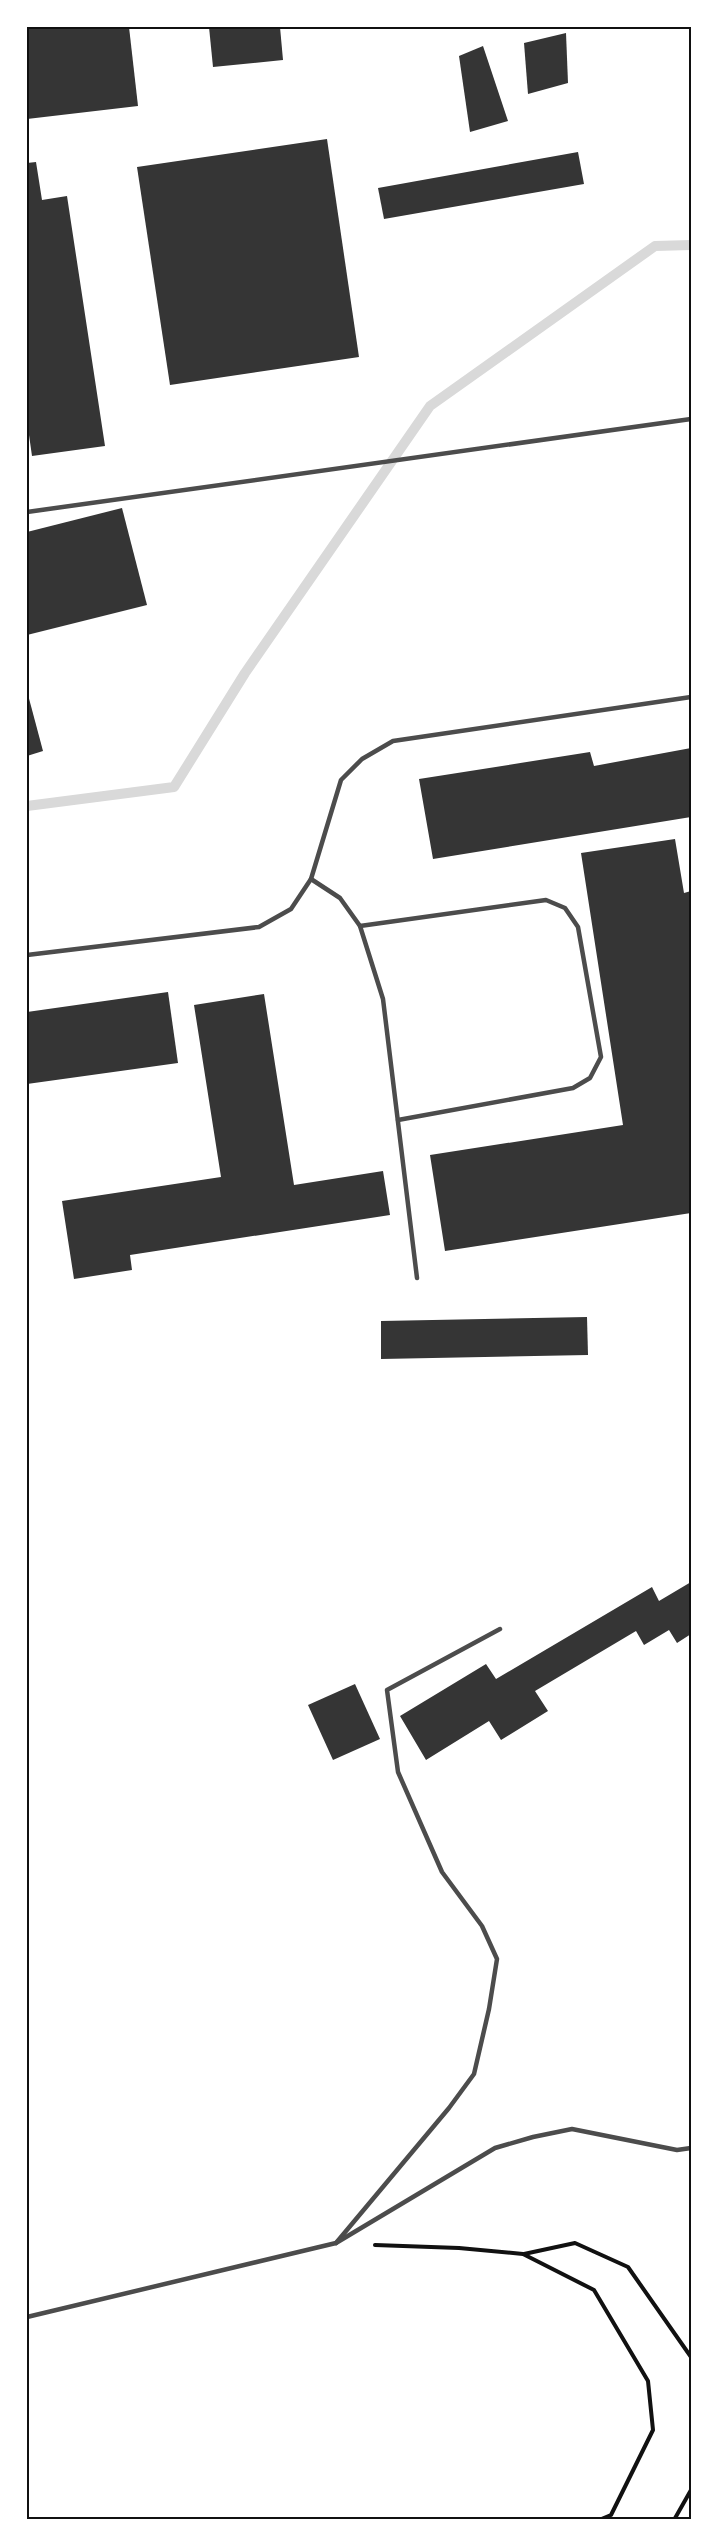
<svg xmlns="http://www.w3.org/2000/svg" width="718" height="2547" viewBox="0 0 718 2547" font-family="Merriweather,serif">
<rect width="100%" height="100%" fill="#fff"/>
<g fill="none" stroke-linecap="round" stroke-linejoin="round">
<polyline stroke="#d9d9d9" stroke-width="10" points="27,806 174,787 245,673 430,406 655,246 691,245"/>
</g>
<g fill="#353535">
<polygon points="27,27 129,27 138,106 27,119"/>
<polygon points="209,27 280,27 283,60 213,67"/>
<polygon points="566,33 568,83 528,94 524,43"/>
<polygon points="483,46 508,121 470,132 459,56"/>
<polygon points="327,139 359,357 170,385 137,167"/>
<polygon points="578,152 584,184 384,219 378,188"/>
<polygon points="36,162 42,200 67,196 105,446 32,456 27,421 27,163"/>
<polygon points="122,508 147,605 27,635 27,532"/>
<polygon points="27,691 43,751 27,756"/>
<polygon points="691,748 691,817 433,859 419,779 590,752 594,766"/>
<polygon points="675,839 684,893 691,891 691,1213 445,1251 430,1155 623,1125 581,853"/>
<polygon points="168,992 178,1063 27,1084 27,1012"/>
<polygon points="264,994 294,1185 383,1171 390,1215 130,1255 132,1270 74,1279 62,1201 221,1177 194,1005"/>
<polygon points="587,1317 588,1355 381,1359 381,1321"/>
<polygon points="691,1582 691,1634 677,1643 669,1630 644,1645 636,1631 535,1691 548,1711 501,1740 489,1721 426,1760 400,1716 486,1664 496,1679 652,1587 659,1601"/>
<polygon points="355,1684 380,1739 333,1760 308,1705"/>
</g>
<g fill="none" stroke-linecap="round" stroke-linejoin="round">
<g stroke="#111" stroke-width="4">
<polyline points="375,2245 459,2248 523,2254 594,2290 648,2381 653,2430 611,2515 599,2520"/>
<polyline points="524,2254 575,2243 628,2267 691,2357"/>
<polyline points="674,2520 691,2490"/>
</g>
<g stroke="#4c4c4c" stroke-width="4.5">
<polyline points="27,512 691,419"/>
<polyline points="311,879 340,898 360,926 383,999 417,1278"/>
<polyline points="360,926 546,900 565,908 578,927 601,1057 590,1078 573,1088 398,1120"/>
<polyline points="27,955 259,927 291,909 311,879 341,780 362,759 393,741 691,697"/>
<polyline points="336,2243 449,2108 474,2074 489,2009 497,1959 482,1926 442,1872 398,1772 387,1690 500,1629"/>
<polyline points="27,2317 336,2243 495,2148 533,2137 572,2129 677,2150 691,2148"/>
</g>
</g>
<rect width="718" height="2547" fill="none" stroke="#ffffff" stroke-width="57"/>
<rect x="28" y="28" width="662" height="2490" fill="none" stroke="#111" stroke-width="2"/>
</svg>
